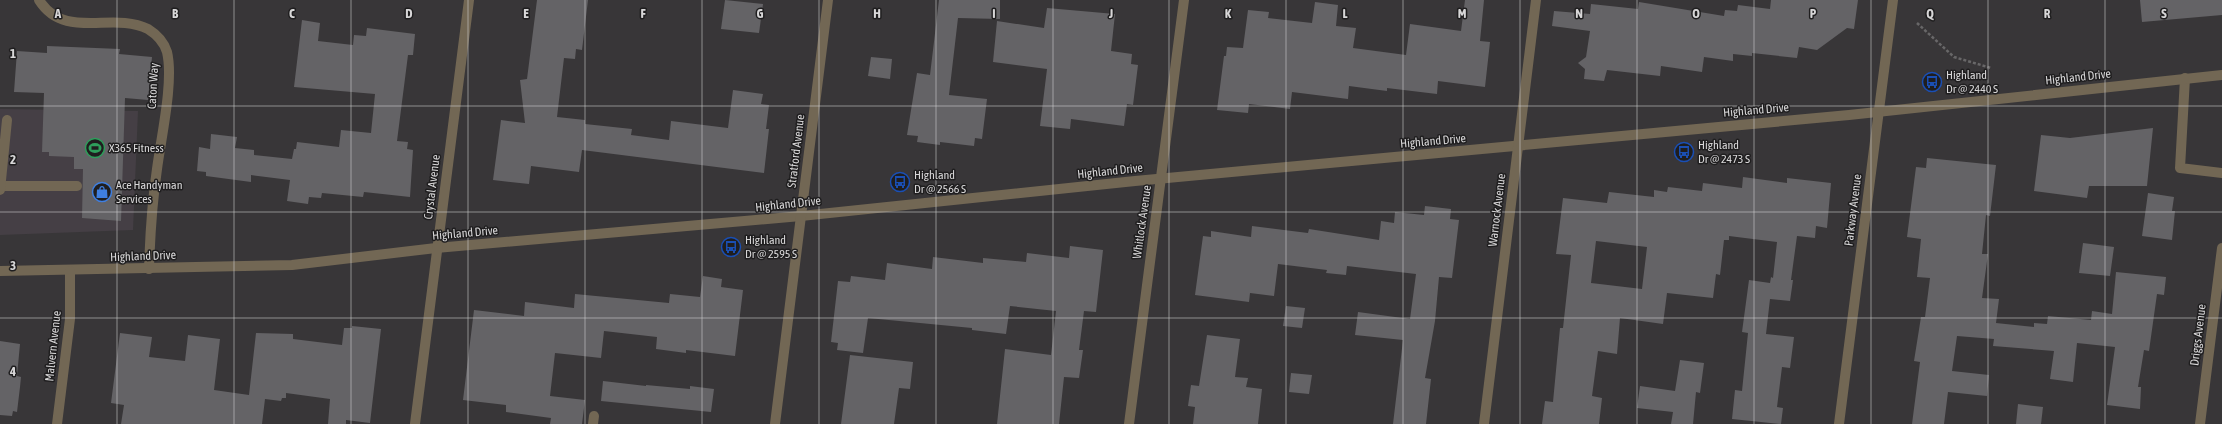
<svg xmlns="http://www.w3.org/2000/svg" width="2222" height="424" viewBox="0 0 2222 424" font-family="'Asap Condensed',sans-serif">
<rect width="100%" height="100%" fill="#383638"/>
<polygon fill="#453f45" points="0,109 138,111 133,230 0,235"/>
<g fill="#646366" fill-rule="evenodd">
<polygon points="537,0 588,0 582,50 576,49 575,59 564,58 557,117 585,120 585,124 632,129 631,135 669,140 671,121 728,128 733,90 763,94 761,104 769,105 766,129 769,129 764,173 582,150 579,172 531,166 529,184 493,180 501,120 525,123 520,80 527,79"/>
<polygon points="725,0 763,4 759,33 721,29"/>
<polygon points="939,0 1000,0 1000,19 958,18 949,95 987,99 982,139 975,138 974,146 940,142 940,145 917,142 918,136 907,135 917,73 930,75"/>
<polygon points="1465,0 1484,0 1480,41 1490,42 1485,87 1438,81 1437,94 1387,88 1387,91 1349,86 1348,99 1292,92 1290,109 1249,104 1248,113 1217,110 1224,56 1226,56 1227,47 1243,48 1248,10 1269,12 1268,18 1312,23 1315,2 1338,5 1336,26 1356,28 1353,48 1406,55 1410,24 1461,31"/>
<polygon points="1771,0 1858,0 1854,29 1847,28 1817,50 1799,47 1797,58 1752,53 1752,56 1733,54 1733,61 1704,57 1702,72 1661,66 1660,76 1607,70 1604,81 1584,79 1585,69 1578,63 1586,57 1590,31 1552,26 1554,11 1590,14 1591,4 1638,9 1639,2 1724,16 1725,10 1737,11 1738,5 1770,9"/>
<polygon points="2140,0 2222,0 2222,15 2142,22"/>
<polygon points="1047,8 1115,14 1111,51 1132,54 1131,64 1138,65 1133,105 1127,104 1124,126 1071,119 1070,129 1040,126 1047,69 993,62 997,21 1044,28"/>
<polygon points="302,20 320,23 318,41 353,45 354,35 366,36 367,28 415,34 413,55 408,55 397,141 408,142 407,149 413,150 410,197 364,192 363,197 322,193 321,198 309,197 308,204 287,201 290,180 251,175 251,182 206,176 206,172 197,171 199,147 210,149 211,134 237,137 235,148 254,150 254,155 292,159 294,149 296,149 297,142 339,147 341,130 371,133 375,94 294,87"/>
<polygon points="47,46 120,49 119,54 152,57 148,100 125,98 121,221 82,218 83,169 74,169 74,157 49,156 49,152 42,152 44,93 14,92 17,51 47,53"/>
<polygon points="871,57 892,59 890,79 868,76"/>
<polygon points="2153,128 2147,186 2089,186 2087,198 2034,191 2041,135 2070,138"/>
<polygon points="1927,158 1996,165 1990,216 1986,215 1982,254 1988,254 1982,298 1999,299 1996,323 2034,327 2034,323 2047,324 2048,316 2091,320 2092,311 2112,314 2116,272 2166,277 2164,295 2157,294 2149,351 2144,350 2138,387 2141,387 2140,409 2107,405 2115,347 2077,343 2073,382 2050,379 2054,351 1993,346 1994,339 1957,336 1952,371 1989,375 1987,396 1948,392 1944,424 1912,424 1920,362 1914,361 1921,317 1925,317 1930,278 1917,277 1921,239 1907,237 1916,167 1926,168"/>
<path d="M1743,177L1787,183V178L1831,183L1827,228L1816,226L1815,238L1797,236L1791,280H1793L1790,301L1770,299L1766,334L1794,337L1790,368L1782,367L1777,407L1783,408L1781,424L1732,419L1735,390L1742,391L1748,333L1742,332L1749,280L1770,283L1771,277L1773,278L1777,242L1729,236V240H1724L1720,275L1716,274L1713,298L1667,293L1663,324L1620,318L1617,354L1598,351L1592,396L1602,398L1599,424H1542L1545,401L1553,402L1560,328H1563L1571,255L1556,254L1563,198L1607,203L1609,192L1654,197V190L1667,192L1668,187L1702,191L1703,183L1742,188ZM1596,241L1647,247L1642,289L1591,283Z"/>
<polygon points="2148,193 2174,197 2172,211 2175,211 2172,240 2142,236"/>
<polygon points="1425,206 1451,209 1450,219 1459,220 1452,278 1439,277 1435,321 1425,378 1431,379 1426,424 1393,424 1403,340 1355,335 1358,312 1410,319 1416,274 1347,266 1346,275 1326,273 1327,270 1278,264 1274,296 1250,293 1249,302 1195,295 1203,236 1211,237 1211,231 1251,237 1252,226 1308,233 1309,229 1379,240 1381,221 1394,223 1395,212 1424,215"/>
<polygon points="2083,243 2114,247 2110,276 2079,273"/>
<polygon points="1070,246 1103,250 1096,312 1084,311 1079,350 1083,350 1079,378 1064,377 1059,424 997,424 1005,349 1051,355 1056,311 1010,306 1006,334 972,330 972,328 868,318 863,353 837,350 838,343 831,342 838,281 850,282 851,276 885,280 887,263 932,269 933,257 983,263 983,258 1026,262 1027,253 1069,258"/>
<polygon points="703,276 722,279 721,287 743,290 735,356 686,350 686,353 656,349 657,337 604,331 601,358 555,353 550,396 585,400 582,424 550,424 551,418 506,412 506,405 463,400 474,310 524,316 525,302 574,308 575,294 669,303 670,294 700,297"/>
<polygon points="1286,306 1305,308 1302,328 1283,326"/>
<polygon points="352,326 381,329 370,423 346,420 346,424 328,424 330,399 286,393 286,398 282,398 281,401 265,399 262,424 121,424 124,405 111,403 120,333 152,337 149,357 185,361 188,335 220,339 214,390 249,395 256,333 293,334 293,339 342,345 344,328 352,328"/>
<polygon points="1207,335 1240,339 1235,377 1248,378 1246,387 1262,389 1258,424 1193,424 1195,407 1188,406 1191,385 1199,386"/>
<polygon points="0,341 20,344 17,376 21,377 20,387 17,412 13,411 12,416 0,415"/>
<polygon points="850,355 913,362 910,389 899,388 894,424 841,424"/>
<polygon points="1680,360 1704,363 1700,393 1696,392 1693,424 1671,424 1673,412 1637,408 1640,386 1675,391"/>
<polygon points="1291,373 1312,375 1309,394 1289,392"/>
<polygon points="603,381 646,386 646,385 690,389 690,386 714,389 711,412 601,401"/>
<polygon points="2018,404 2043,407 2041,424 2016,424"/>
</g>
<g fill="none" stroke-linecap="round" stroke-linejoin="round">
<polyline stroke="#686768" stroke-width="2.5" stroke-dasharray="3 2" stroke-linecap="butt" points="1917,23 1954,57 1991,68"/>
<g stroke="#726754" stroke-width="10">
<path d="M39,0C65,41 112,11 148,29C156,34 164,42 167,52C174,81 161,138 157,169C152,203 150,236 149,269"/>
<polyline points="2185,78 2180,168 2222,173"/>
<polyline points="0,186 77,186"/>
<polyline points="0,190 7,120"/>
<polyline points="0,271 292,265 436,248 801,216 1135,181 1849,115 2222,75"/>
<polyline points="57,424 70,319 70,271"/>
<polyline points="415,424 469,0"/>
<polyline points="593,424 594,416"/>
<polyline points="775,424 828,0"/>
<polyline points="1129,424 1184,0"/>
<polyline points="1484,424 1536,0"/>
<polyline points="1839,424 1893,0"/>
<polyline points="2200,424 2222,248"/>
</g>
</g>
<path fill="none" stroke="#d8d7d8" stroke-width="1" stroke-opacity="0.55" d="M117,0V424M234,0V424M351,0V424M468,0V424M585,0V424M702,0V424M819,0V424M936,0V424M1053,0V424M1169,0V424M1286,0V424M1403,0V424M1520,0V424M1637,0V424M1754,0V424M1871,0V424M1988,0V424M2105,0V424M0,106H2222M0,212H2222M0,318H2222"/>
<defs>
<symbol id="bus-ring" viewBox="-11 -11 22 22"><circle r="9.5" fill="#1f1e1f" stroke="#1a4fb4" stroke-width="1.5"/><path d="M-5-6H5V4H4V6H2V4H-2V6H-4V4H-5ZM-3.5-4V0h7V-4ZM-3.5 1.2v1.5H-2V1.2ZM2 1.2v1.5H3.5V1.2Z" fill="#1a4fb4"/></symbol>
<symbol id="stadium-ring" viewBox="-11 -11 22 22"><circle r="9.5" fill="#1f1e1f" stroke="#2e9e5b" stroke-width="1.5"/><path d="M0-5a6.5 5 0 1 0 0 10a6.5 5 0 1 0 0-10ZM-3.5-1.8h7v3.6h-7Z" fill="#2e9e5b"/></symbol>
<symbol id="shop-ring" viewBox="-11 -11 22 22"><circle r="9.5" fill="#1f1e1f" stroke="#3f7fe0" stroke-width="1.5"/><path d="M-5-2.5h2.3a2.7 3.5 0 0 1 5.4 0H5L5.5 6h-11ZM-1.5-2.5h3a1.5 2.3 0 0 0-3 0Z" fill="#3f7fe0"/></symbol>
</defs>
<g fill-rule="evenodd">
<use href="#bus-ring" x="1921" y="71" width="22" height="22"/>
<use href="#stadium-ring" x="84" y="137" width="22" height="22"/>
<use href="#bus-ring" x="1673" y="141" width="22" height="22"/>
<use href="#bus-ring" x="889" y="171" width="22" height="22"/>
<use href="#shop-ring" x="91" y="181" width="22" height="22"/>
<use href="#bus-ring" x="720" y="236" width="22" height="22"/>
</g>
<g text-anchor="middle" dominant-baseline="central" stroke-width="3" stroke-linejoin="round" paint-order="stroke">
<g font-size="12" fill="#d8d7d8" stroke="#1f1e1f" text-anchor="start">
<text x="1946" y="75">Highland<tspan x="1946" dy="14">Dr @ 2440 S</tspan></text>
<text x="1698" y="145">Highland<tspan x="1698" dy="14">Dr @ 2473 S</tspan></text>
<text x="109" y="148">X365 Fitness</text>
<text x="914" y="175">Highland<tspan x="914" dy="14">Dr @ 2566 S</tspan></text>
<text x="116" y="185">Ace Handyman<tspan x="116" dy="14">Services</tspan></text>
<text x="745" y="240">Highland<tspan x="745" dy="14">Dr @ 2595 S</tspan></text>
</g>
<g font-size="12" fill="#d8d7d8" stroke="#1f1e1f">
<text transform="translate(2078 77) rotate(-6)">Highland Drive</text>
<text transform="translate(153 86) rotate(-87)">Caton Way</text>
<text transform="translate(1756 110) rotate(-5)">Highland Drive</text>
<text transform="translate(1433 141) rotate(-5)">Highland Drive</text>
<text transform="translate(796 151) rotate(-83)">Stratford Avenue</text>
<text transform="translate(1110 171) rotate(-6)">Highland Drive</text>
<text transform="translate(432 187) rotate(-83)">Crystal Avenue</text>
<text transform="translate(788 204) rotate(-6)">Highland Drive</text>
<text transform="translate(1497 210) rotate(-83)">Warnock Avenue</text>
<text transform="translate(1853 210) rotate(-83)">Parkway Avenue</text>
<text transform="translate(1142 222) rotate(-82)">Whitlock Avenue</text>
<text transform="translate(465 233) rotate(-5)">Highland Drive</text>
<text transform="translate(143 256) rotate(-2)">Highland Drive</text>
<text transform="translate(2198 335) rotate(-83)">Driggs Avenue</text>
<text transform="translate(53 346) rotate(-84)">Malvern Avenue</text>
</g>
</g>
<g font-size="13" text-anchor="middle" font-weight="bold" fill="#d8d7d8" stroke="#1f1e1f" stroke-width="3" stroke-linejoin="round" paint-order="stroke">
<text x="58" y="18">A</text>
<text x="175" y="18">B</text>
<text x="292" y="18">C</text>
<text x="409" y="18">D</text>
<text x="526" y="18">E</text>
<text x="643" y="18">F</text>
<text x="760" y="18">G</text>
<text x="877" y="18">H</text>
<text x="994" y="18">I</text>
<text x="1111" y="18">J</text>
<text x="1228" y="18">K</text>
<text x="1345" y="18">L</text>
<text x="1462" y="18">M</text>
<text x="1579" y="18">N</text>
<text x="1696" y="18">O</text>
<text x="1813" y="18">P</text>
<text x="1930" y="18">Q</text>
<text x="2047" y="18">R</text>
<text x="2164" y="18">S</text>
<text x="13" y="58">1</text>
<text x="13" y="164">2</text>
<text x="13" y="270">3</text>
<text x="13" y="376">4</text>
</g>
</svg>
